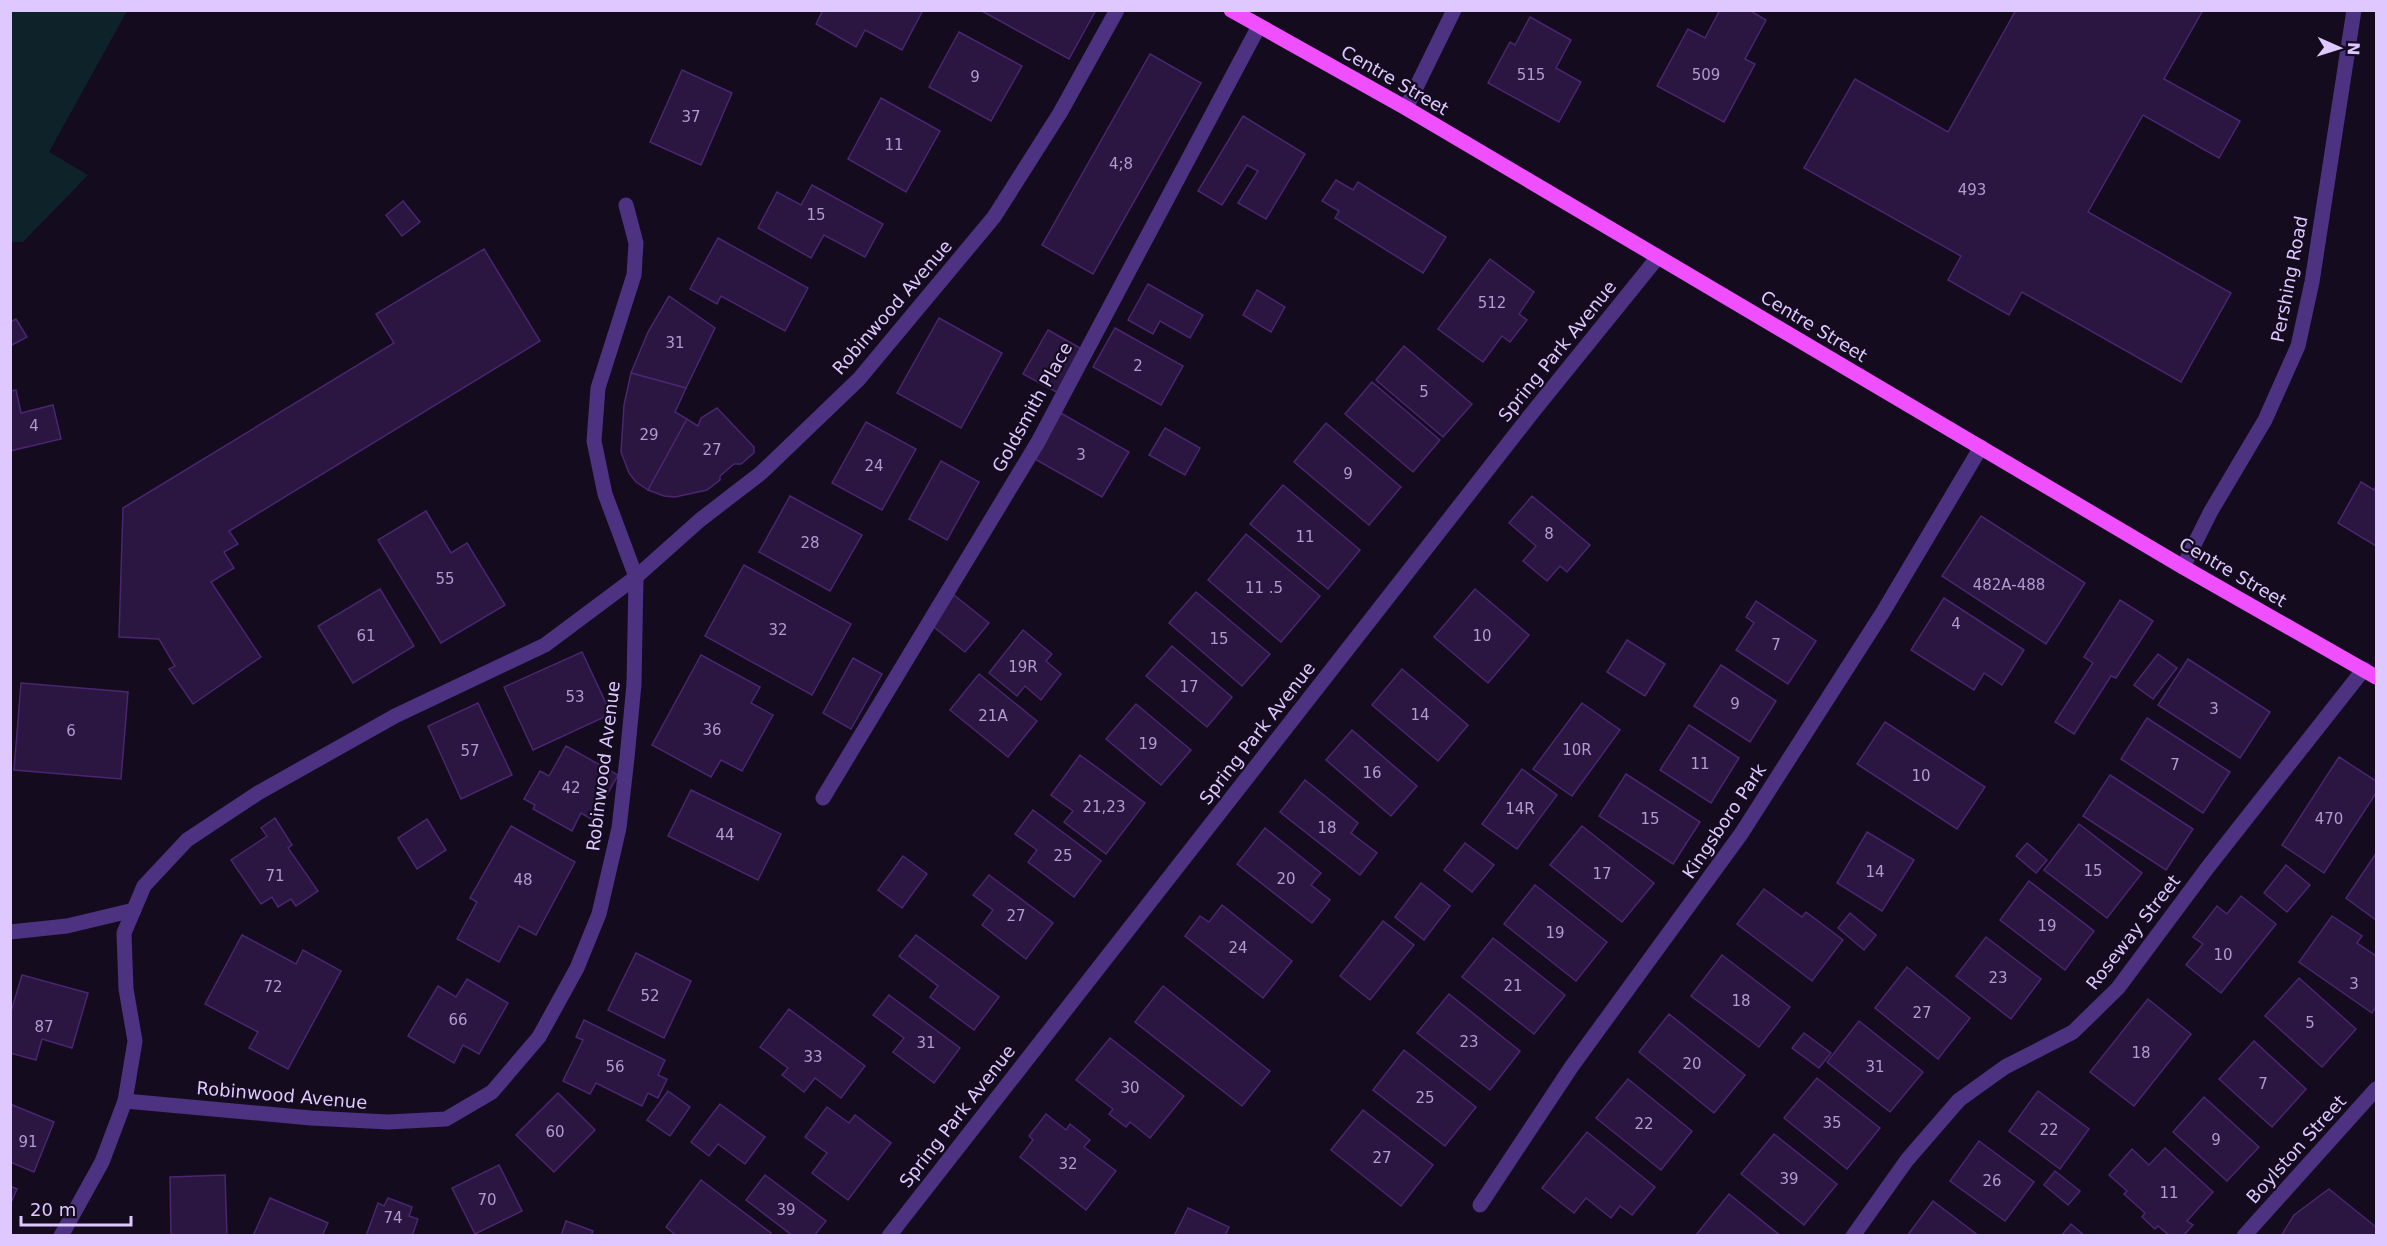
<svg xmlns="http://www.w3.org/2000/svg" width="2387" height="1246" viewBox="0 0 2387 1246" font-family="'DejaVu Sans',sans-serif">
<rect width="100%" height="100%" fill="#140b1f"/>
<polygon fill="#0d2229" points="10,11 127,11 49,152 88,175 23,242 11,242"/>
<g fill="#2b1541" stroke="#49266f" stroke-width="1.5">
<polygon points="823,10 923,10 902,50 865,30 856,47 816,24"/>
<polygon points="980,10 1096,10 1069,59"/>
<polygon points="1720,10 1749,10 1766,20 1745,59 1755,64 1724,122 1657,86 1688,29 1705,38"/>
<polygon points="2016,10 2203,10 2164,79 2240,121 2219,158 2143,115 2088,212 2231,293 2181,382 2022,292 2009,315 1948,280 1961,256 1804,168 1855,79 1948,132"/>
<polygon points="1530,17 1571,40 1556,68 1581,82 1559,122 1488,83 1510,42 1515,45"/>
<polygon points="959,32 1022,66 991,121 929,87"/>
<polygon points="1150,54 1201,83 1093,274 1042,245"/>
<polygon points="682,70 732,93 701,165 650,142"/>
<polygon points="881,98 940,131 906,192 848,159"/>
<polygon points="1243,116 1305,154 1266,219 1238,203 1258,171 1247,165 1222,205 1198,191"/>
<polygon points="1336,180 1353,190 1358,182 1446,237 1423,273 1335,218 1339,211 1322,201"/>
<polygon points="812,185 883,224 865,257 824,235 811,258 758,228 777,192 801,205"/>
<polygon points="403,201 420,222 402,236 386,215"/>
<polygon points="718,238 808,288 785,331 721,296 717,304 690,289"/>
<polygon points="484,249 540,341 229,531 238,544 224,552 234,568 211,582 261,657 193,704 169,669 175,666 159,639 119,637 123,508 394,343 376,314"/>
<polygon points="1490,259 1534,292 1519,314 1527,320 1510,342 1502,336 1483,362 1438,329"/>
<polygon points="1148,284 1203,315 1190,338 1160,321 1153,334 1128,320"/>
<polygon points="1257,290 1285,307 1271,332 1243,315"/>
<polygon points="669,296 715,328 686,388 631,373 648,332"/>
<polygon points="939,318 1002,353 961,428 897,393"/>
<polygon points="16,319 27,337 10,346 10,322"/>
<polygon points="1115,328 1183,366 1161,405 1093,367"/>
<polygon points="1048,330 1082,349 1058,393 1023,374"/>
<polygon points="1404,346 1472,404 1443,437 1376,380"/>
<polygon points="631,373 686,388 675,412 687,419 648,490 636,482 629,473 621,452 624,405"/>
<polygon points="1372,382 1440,440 1413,472 1345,414"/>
<polygon points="16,390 21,413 53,405 61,439 10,451 10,391"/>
<polygon points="717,408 754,447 754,453 741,464 734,464 720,476 720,480 707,490 675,497 664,496 648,490 687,419 698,426 701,418"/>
<polygon points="1059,412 1129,452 1102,497 1033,458"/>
<polygon points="866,422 916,449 882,510 832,483"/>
<polygon points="1326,423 1401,487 1369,525 1294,462"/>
<polygon points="1165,428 1200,448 1185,475 1149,455"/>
<polygon points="941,461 979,482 947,540 909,519"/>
<polygon points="2361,482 2374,490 2376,486 2376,546 2338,523"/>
<polygon points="1283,485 1360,550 1328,589 1250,524"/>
<polygon points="790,496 862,535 830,591 759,552"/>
<polygon points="1532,496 1590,545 1567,572 1560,566 1547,581 1523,561 1536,546 1509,523"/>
<polygon points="426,511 451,553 467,543 505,605 441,643 378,540"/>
<polygon points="1981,516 2085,583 2046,644 1942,576"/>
<polygon points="1246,534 1320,596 1281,642 1208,580"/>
<polygon points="744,565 851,624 812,695 705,636"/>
<polygon points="380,589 414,646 353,683 318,626"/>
<polygon points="1475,589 1529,635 1488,683 1434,637"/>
<polygon points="1196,592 1270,654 1242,686 1169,623"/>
<polygon points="954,595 989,623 965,652 930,624"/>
<polygon points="1944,598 2024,650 2002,685 1984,673 1974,690 1911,650"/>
<polygon points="2120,600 2153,621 2116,678 2111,676 2074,734 2055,722 2093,663 2084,657"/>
<polygon points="1756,601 1816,641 1788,684 1736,650 1754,623 1746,617"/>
<polygon points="1023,630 1052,654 1046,661 1061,674 1041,700 1025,686 1017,696 989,673"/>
<polygon points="1627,640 1665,664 1645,696 1607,672"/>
<polygon points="1172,646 1232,697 1207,727 1146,676"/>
<polygon points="582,652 611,714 533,750 504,687"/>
<polygon points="2158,654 2177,668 2153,699 2134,685"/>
<polygon points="701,655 760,687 751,703 773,715 742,771 721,760 711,777 652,745"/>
<polygon points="853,658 882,674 851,729 823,713"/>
<polygon points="2188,659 2270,712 2240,758 2158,705"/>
<polygon points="1721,665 1776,701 1750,742 1694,706"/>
<polygon points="1402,669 1468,725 1438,761 1372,705"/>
<polygon points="979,674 1037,721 1008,757 950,710"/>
<polygon points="21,683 128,692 121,779 14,770"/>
<polygon points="478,703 512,775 461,799 428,726"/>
<polygon points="1582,703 1620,730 1572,796 1533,769"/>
<polygon points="1136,704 1191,750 1161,785 1106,739"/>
<polygon points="2147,718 2230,772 2203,813 2121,759"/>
<polygon points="1885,722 1985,787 1957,829 1857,764"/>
<polygon points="1689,725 1739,758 1711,803 1660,770"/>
<polygon points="1352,730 1417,786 1391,816 1326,760"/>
<polygon points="566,746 618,775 593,820 581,813 572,831 533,809 535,805 524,799 540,771 549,776"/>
<polygon points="1080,755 1145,803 1106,854 1064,822 1073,811 1051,795"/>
<polygon points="2339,757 2376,781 2376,793 2324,873 2282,845"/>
<polygon points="1522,769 1557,795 1517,849 1482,824"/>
<polygon points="1626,774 1700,822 1673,864 1599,816"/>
<polygon points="2110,775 2193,829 2166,870 2083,816"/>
<polygon points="1305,780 1358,823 1351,833 1377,853 1360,875 1280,812"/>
<polygon points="691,790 781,834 758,880 668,836"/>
<polygon points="1033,810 1101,861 1074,897 1028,862 1037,850 1015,834"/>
<polygon points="275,818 292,845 288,848 318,891 296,906 291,899 278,907 272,897 261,904 231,860 267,836 261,828"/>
<polygon points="427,819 446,850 417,869 398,838"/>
<polygon points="2079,824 2142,873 2107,918 2044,870"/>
<polygon points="511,826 575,862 536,935 519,926 499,962 457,939 477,902 470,898"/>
<polygon points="1582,826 1654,883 1622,922 1550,865"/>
<polygon points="1265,828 1321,873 1311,885 1330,900 1312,923 1237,864"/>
<polygon points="1867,832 1914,860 1882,911 1837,883"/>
<polygon points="1465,843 1494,865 1472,892 1444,870"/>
<polygon points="2027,843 2047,860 2036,873 2016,856"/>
<polygon points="2375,855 2376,856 2376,920 2346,898"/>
<polygon points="903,856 927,874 902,908 878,890"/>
<polygon points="2286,865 2310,885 2287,912 2264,893"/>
<polygon points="989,875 1053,923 1026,959 982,925 993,910 973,895"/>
<polygon points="2029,881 2094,931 2065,970 2000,920"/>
<polygon points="1421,883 1450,906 1424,940 1395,917"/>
<polygon points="1535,885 1607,942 1576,981 1504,924"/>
<polygon points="1764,889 1802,917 1806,912 1843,940 1812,981 1737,924"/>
<polygon points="2241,896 2276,924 2221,993 2186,965 2203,944 2193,937 2217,906 2227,914"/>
<polygon points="1222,905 1292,961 1263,998 1185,936 1200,916 1209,922"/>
<polygon points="1850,913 1876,935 1864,950 1838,928"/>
<polygon points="2332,916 2362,936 2357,943 2376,956 2376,1006 2372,1013 2299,962"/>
<polygon points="1383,921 1414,945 1370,1000 1340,976"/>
<polygon points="242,935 296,964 303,950 341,971 288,1069 249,1048 258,1032 205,1004"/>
<polygon points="916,935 999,997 974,1030 930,997 938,986 899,956"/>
<polygon points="1986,937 2041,979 2011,1019 1956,976"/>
<polygon points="1493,938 1565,995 1534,1034 1462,977"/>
<polygon points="636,953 691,981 664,1038 608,1010"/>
<polygon points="1722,955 1790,1007 1759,1047 1691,996"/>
<polygon points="1907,967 1970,1018 1938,1059 1875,1008"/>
<polygon points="22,975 88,993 72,1048 42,1039 36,1060 10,1053 10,1015"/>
<polygon points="2299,978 2356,1029 2322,1067 2265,1016"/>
<polygon points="467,979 508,1003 479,1054 463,1045 454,1063 408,1036 438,986 456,997"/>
<polygon points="1163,986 1270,1071 1242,1106 1135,1022"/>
<polygon points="1449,994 1520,1051 1490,1090 1417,1033"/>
<polygon points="889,995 960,1048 934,1083 893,1052 904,1038 873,1015"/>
<polygon points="2148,999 2191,1034 2134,1106 2090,1072"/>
<polygon points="789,1009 865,1066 841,1098 815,1078 804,1092 782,1075 788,1068 760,1047"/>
<polygon points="1669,1014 1745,1075 1714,1113 1639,1052"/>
<polygon points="584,1020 665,1060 658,1075 667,1079 658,1098 648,1093 642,1106 596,1083 590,1094 563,1081 583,1040 576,1037"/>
<polygon points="1859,1021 1923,1072 1890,1112 1827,1062"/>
<polygon points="1804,1033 1831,1053 1819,1068 1792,1048"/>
<polygon points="1110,1038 1184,1096 1150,1138 1130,1122 1126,1127 1109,1114 1113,1109 1076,1080"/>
<polygon points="2254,1041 2306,1089 2272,1127 2219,1079"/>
<polygon points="1404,1050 1476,1107 1445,1146 1373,1090"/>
<polygon points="1817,1078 1880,1128 1847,1169 1784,1118"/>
<polygon points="1628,1079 1692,1131 1661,1170 1596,1118"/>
<polygon points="668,1091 690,1107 670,1136 647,1120"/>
<polygon points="2038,1091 2089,1129 2060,1169 2009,1131"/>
<polygon points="558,1093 595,1130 554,1172 516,1135"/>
<polygon points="2204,1097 2259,1147 2227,1181 2173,1132"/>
<polygon points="10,1104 54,1122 34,1172 10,1162"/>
<polygon points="720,1104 765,1137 745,1164 718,1144 709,1156 691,1142"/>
<polygon points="827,1107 849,1123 855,1115 891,1143 848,1200 812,1173 827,1153 805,1137"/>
<polygon points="1363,1110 1433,1165 1401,1206 1331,1150"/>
<polygon points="1046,1114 1066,1130 1070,1124 1090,1140 1084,1147 1116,1171 1086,1210 1020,1157 1033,1140 1029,1136"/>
<polygon points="1587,1132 1655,1187 1632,1215 1620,1206 1611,1218 1586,1198 1574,1213 1542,1188"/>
<polygon points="1774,1134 1837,1184 1804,1225 1741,1174"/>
<polygon points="1979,1141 2034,1182 2005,1221 1950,1181"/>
<polygon points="2165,1148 2213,1192 2187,1221 2193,1225 2183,1236 2170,1236 2158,1226 2155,1229 2142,1217 2145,1213 2124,1194 2127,1191 2109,1175 2132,1149 2149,1165"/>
<polygon points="499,1165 522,1211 475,1234 452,1188"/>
<polygon points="2055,1171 2080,1191 2068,1205 2044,1185"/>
<polygon points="225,1175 227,1236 171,1236 170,1177"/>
<polygon points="765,1175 826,1221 814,1236 793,1236 746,1200"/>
<polygon points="701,1180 771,1233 769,1236 677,1236 666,1227"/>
<polygon points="10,1186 17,1189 10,1205"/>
<polygon points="2329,1189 2376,1227 2376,1236 2281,1236 2294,1215"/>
<polygon points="1729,1194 1781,1236 1696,1235"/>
<polygon points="270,1198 328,1223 322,1236 253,1236"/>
<polygon points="388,1198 412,1207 409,1216 418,1219 412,1236 366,1236 378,1203 384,1206"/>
<polygon points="1933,1201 1979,1236 1907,1236"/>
<polygon points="1188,1208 1229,1227 1225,1236 1174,1236"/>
<polygon points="566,1221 593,1231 591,1236 561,1236"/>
<polygon points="2071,1224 2085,1236 2061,1236"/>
</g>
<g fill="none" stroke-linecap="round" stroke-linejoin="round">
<g stroke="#4c3281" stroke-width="15">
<polyline points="1406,108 1454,10"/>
<polyline points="2183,567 2211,511 2265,420 2298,346 2312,282 2354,10"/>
<polyline points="823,798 1038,442 1259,26"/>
<polyline points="10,932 67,926 134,910"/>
<polyline points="125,1101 311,1118 388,1122 446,1119 492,1092 539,1037 577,968 599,914 619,828 627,758 634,684 636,577 605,494 594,441 598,388 634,275 636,243 626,205"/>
<polyline points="1480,1205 1572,1066 1741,834 1883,612 1981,447"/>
<polyline points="61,1236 102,1162 125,1101 135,1041 126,989 124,933 144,886 187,840 258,793 395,716 545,645 636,577 700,520 761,473 859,379 994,217 1060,113 1117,10"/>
<polyline points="889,1236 1532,413 1658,257"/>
<polyline points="1853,1236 1907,1160 1959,1100 2005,1067 2073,1032 2118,988 2208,867 2364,669"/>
<polyline points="2244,1236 2376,1089"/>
</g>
<polyline stroke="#f04fff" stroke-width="15" points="1231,10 1406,108 2183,567 2376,677"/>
</g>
<g text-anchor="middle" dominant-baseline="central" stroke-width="4.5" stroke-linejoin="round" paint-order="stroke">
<g font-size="15" fill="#b19bd0">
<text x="1531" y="75">515</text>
<text x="1706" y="75">509</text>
<text x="975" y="77">9</text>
<text x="691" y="117">37</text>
<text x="894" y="145">11</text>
<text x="1121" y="164">4;8</text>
<text x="1972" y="190">493</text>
<text x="816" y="215">15</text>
<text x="1492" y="303">512</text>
<text x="675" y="343">31</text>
<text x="1138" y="366">2</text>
<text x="1424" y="392">5</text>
<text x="34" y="426">4</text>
<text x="649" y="435">29</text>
<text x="712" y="450">27</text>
<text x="1081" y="455">3</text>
<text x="874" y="466">24</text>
<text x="1348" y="474">9</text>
<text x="1549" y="534">8</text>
<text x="1305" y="537">11</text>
<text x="810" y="543">28</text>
<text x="445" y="579">55</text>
<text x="2009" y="585">482A-488</text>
<text x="1264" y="588">11 .5</text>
<text x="1956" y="624">4</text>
<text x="778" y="630">32</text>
<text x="366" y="636">61</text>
<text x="1482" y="636">10</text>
<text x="1219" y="639">15</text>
<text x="1776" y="645">7</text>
<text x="1023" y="667">19R</text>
<text x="1189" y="687">17</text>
<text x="575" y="697">53</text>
<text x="1735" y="704">9</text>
<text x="2214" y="709">3</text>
<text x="1420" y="715">14</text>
<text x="993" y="716">21A</text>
<text x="712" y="730">36</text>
<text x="71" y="731">6</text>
<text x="1148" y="744">19</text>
<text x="1577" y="750">10R</text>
<text x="470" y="751">57</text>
<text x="1700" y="764">11</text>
<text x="2175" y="765">7</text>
<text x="1372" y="773">16</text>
<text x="1921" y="776">10</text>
<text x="571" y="788">42</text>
<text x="1104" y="807">21,23</text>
<text x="1520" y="809">14R</text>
<text x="1650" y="819">15</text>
<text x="2329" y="819">470</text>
<text x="1327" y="828">18</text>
<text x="725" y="835">44</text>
<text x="1063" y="856">25</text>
<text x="2093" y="871">15</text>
<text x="1875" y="872">14</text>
<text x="1602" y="874">17</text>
<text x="275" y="876">71</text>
<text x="1286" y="879">20</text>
<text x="523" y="880">48</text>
<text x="1016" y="916">27</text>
<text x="2047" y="926">19</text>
<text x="1555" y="933">19</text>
<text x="1238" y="948">24</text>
<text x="2223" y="955">10</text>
<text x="1998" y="978">23</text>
<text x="2354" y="984">3</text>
<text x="1513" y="986">21</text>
<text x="273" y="987">72</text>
<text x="650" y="996">52</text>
<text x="1741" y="1001">18</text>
<text x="1922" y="1013">27</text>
<text x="458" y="1020">66</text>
<text x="2310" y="1023">5</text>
<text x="44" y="1027">87</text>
<text x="1469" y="1042">23</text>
<text x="926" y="1043">31</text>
<text x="2141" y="1053">18</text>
<text x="813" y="1057">33</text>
<text x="1692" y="1064">20</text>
<text x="615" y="1067">56</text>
<text x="1875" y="1067">31</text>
<text x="2263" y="1084">7</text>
<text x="1130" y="1088">30</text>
<text x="1425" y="1098">25</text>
<text x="1832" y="1123">35</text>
<text x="1644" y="1124">22</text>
<text x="2049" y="1130">22</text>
<text x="555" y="1132">60</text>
<text x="2216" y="1140">9</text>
<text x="28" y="1142">91</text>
<text x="1382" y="1158">27</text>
<text x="1068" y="1164">32</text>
<text x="1789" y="1179">39</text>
<text x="1992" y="1181">26</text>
<text x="2169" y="1193">11</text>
<text x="487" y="1200">70</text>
<text x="786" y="1210">39</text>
<text x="393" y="1218">74</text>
</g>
<g font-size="18" fill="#dec8ff" stroke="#140b1f">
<text transform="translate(1395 80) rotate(30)">Centre Street</text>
<text transform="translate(2289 279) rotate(-79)">Pershing Road</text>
<text transform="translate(892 307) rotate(-49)">Robinwood Avenue</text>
<text transform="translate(1814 326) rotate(31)">Centre Street</text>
<text transform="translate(1557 351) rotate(-51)">Spring Park Avenue</text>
<text transform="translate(1032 407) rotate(-61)">Goldsmith Place</text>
<text transform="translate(2233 572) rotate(30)">Centre Street</text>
<text transform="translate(1257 733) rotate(-52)">Spring Park Avenue</text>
<text transform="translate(603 766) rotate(-83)">Robinwood Avenue</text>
<text transform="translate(1724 821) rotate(-56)">Kingsboro Park</text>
<text transform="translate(2133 932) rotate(-52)">Roseway Street</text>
<text transform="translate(282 1095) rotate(5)">Robinwood Avenue</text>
<text transform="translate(957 1116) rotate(-52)">Spring Park Avenue</text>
<text transform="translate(2296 1149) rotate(-48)">Boylston Street</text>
</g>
</g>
<rect width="2387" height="1246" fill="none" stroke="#dec8ff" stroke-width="24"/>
<g transform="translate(2339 48) rotate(93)" stroke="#140b1f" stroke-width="4.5" paint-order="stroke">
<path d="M0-4.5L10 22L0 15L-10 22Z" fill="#dec8ff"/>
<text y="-9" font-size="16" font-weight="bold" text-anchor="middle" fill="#dec8ff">N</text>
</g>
<path d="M21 1216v9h110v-9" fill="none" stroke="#dec8ff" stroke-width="3"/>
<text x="30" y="1216" font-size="18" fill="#dec8ff" stroke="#140b1f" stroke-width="4.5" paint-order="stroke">20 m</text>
</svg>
